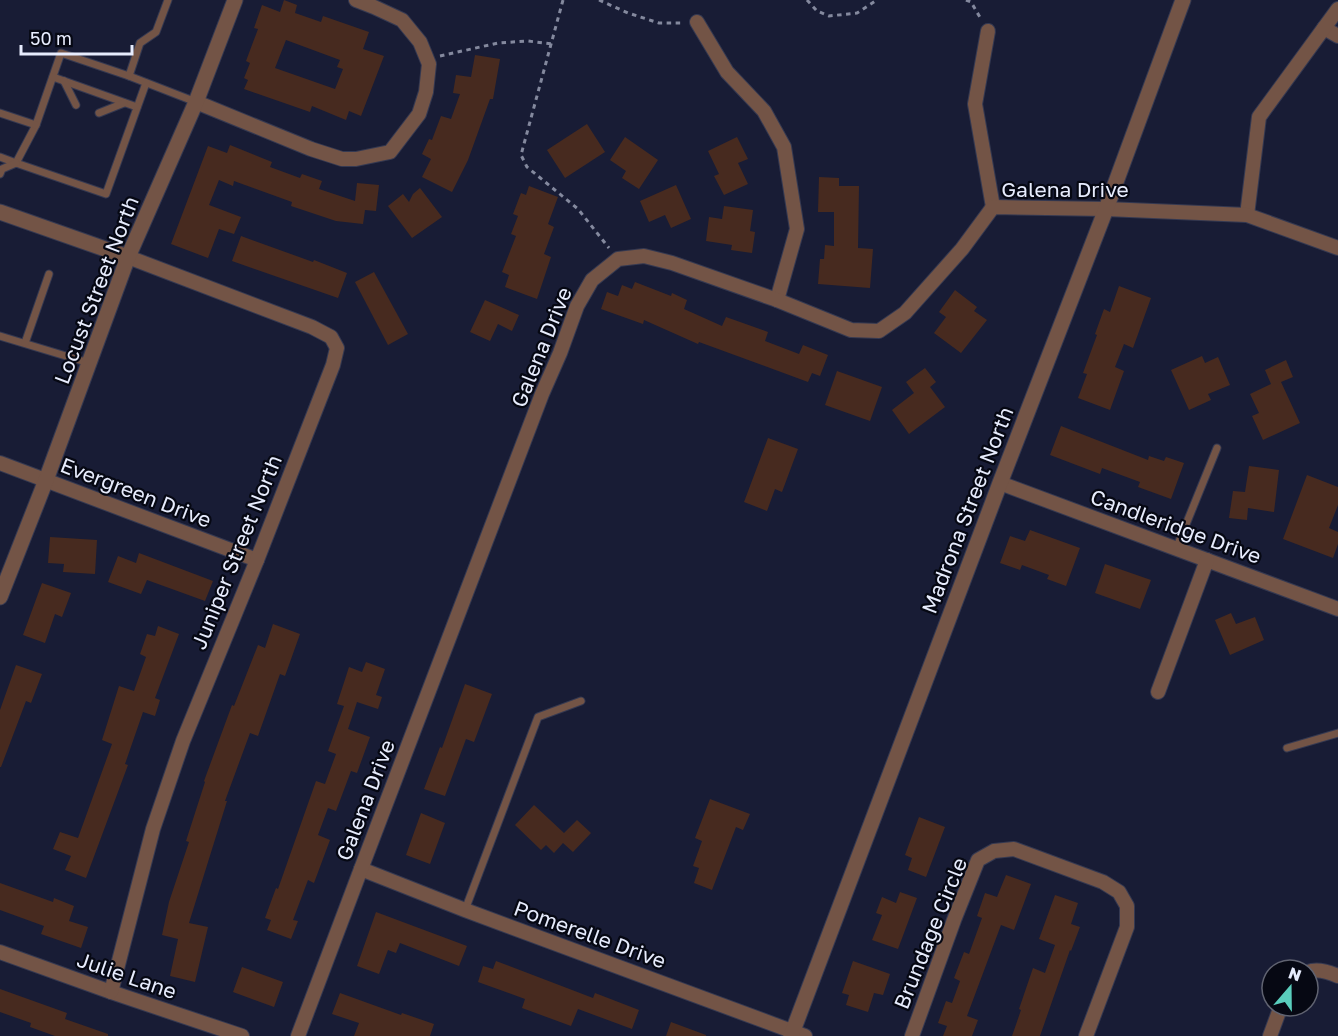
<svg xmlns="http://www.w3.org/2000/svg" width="1338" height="1036" viewBox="0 0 1338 1036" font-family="'Golos Text',sans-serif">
<rect width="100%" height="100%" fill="#181c35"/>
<g fill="#472a1f" fill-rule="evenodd">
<path d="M284,0L297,5L295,13L321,22L323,16L369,32L363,49L384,56L361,116L349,111L346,120L312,106L310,112L244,89L248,80L244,78L250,63L246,61L258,29L254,28L262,5L280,12ZM286,40L340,60L337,67L343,69L335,89L275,68Z"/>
<polygon points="475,55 500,59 493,99 490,99 468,160 452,192 422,177 431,159 422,154 429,139 432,140 441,116 451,119 460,94 453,93 456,75 471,77"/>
<polygon points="587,124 605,152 565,178 547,150"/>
<polygon points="625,137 658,160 639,189 622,178 626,171 610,160"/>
<polygon points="737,137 748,159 738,163 748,184 724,195 714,176 719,174 708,151"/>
<polygon points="230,145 272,162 270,167 300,178 302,174 322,181 319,189 355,201 357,183 379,185 376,211 365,210 363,224 336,221 291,206 292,202 234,181 233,186 219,180 209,205 241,217 234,234 219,229 208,258 171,244 208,146 227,153"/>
<polygon points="819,177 839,178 839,186 859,186 858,248 873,249 870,288 818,284 820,259 824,259 825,245 834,246 834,212 818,212"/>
<polygon points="676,185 691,219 671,228 665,215 649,222 640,201"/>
<polygon points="529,186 558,197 548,224 554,227 544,254 551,257 537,299 505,287 509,275 502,272 516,236 511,234 518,216 513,214 521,193 526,195"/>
<polygon points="420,188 442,217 412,238 388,206 403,194 409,202 413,194"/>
<polygon points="724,206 753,210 750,231 755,232 752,253 731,250 732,245 706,241 709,217 722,219"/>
<polygon points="241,236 313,262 314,260 347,273 338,298 232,261"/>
<polygon points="374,272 408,334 388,345 355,282"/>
<polygon points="635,282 671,296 672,293 687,300 684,309 722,326 726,317 768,332 765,341 799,354 803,345 828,355 820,376 812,373 808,382 699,342 698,344 644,320 643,324 601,309 607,292 618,296 622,285 632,289"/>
<polygon points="1119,286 1151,298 1133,348 1124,344 1115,367 1124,371 1110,410 1078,398 1087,374 1083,373 1097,335 1095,334 1104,309 1110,312"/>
<polygon points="955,290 977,307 974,311 987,320 961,353 934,333 946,317 939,312"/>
<polygon points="485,300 519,315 512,331 498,324 490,341 470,332"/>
<polygon points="1202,356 1205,363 1218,357 1230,385 1208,394 1211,400 1189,410 1171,370"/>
<polygon points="1286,360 1293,377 1281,382 1300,423 1263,440 1252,416 1259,413 1250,394 1271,384 1265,370"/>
<polygon points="925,368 936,382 930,387 945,407 909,434 892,410 914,393 906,382"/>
<polygon points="837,371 882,387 870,421 825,405"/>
<polygon points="1061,426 1148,460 1149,456 1164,461 1166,457 1184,463 1171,499 1138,487 1140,482 1102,468 1100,474 1050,455"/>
<polygon points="768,438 798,449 782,492 775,489 767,511 744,502"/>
<polygon points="1249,466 1279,470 1274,512 1248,508 1247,520 1229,518 1233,491 1245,492"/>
<polygon points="1307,475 1338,487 1338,505 1329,528 1338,532 1338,544 1333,558 1283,539"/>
<polygon points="1030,530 1080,548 1066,586 1047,579 1049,575 1022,565 1020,570 1000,563 1010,536 1025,541"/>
<polygon points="50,537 97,540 95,574 63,572 64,564 48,563"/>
<polygon points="139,553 213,581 205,601 147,580 141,594 108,582 118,556 136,563"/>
<polygon points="1105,564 1151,580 1140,609 1095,593"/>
<polygon points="42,583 71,593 62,617 55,614 45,643 23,635"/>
<polygon points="1231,613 1236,624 1255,617 1264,640 1230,655 1215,620"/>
<polygon points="273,624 300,634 285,676 280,674 258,736 250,733 225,801 227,801 189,923 208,927 195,982 170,976 178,939 162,935 169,902 189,842 186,841 205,782 204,781 232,705 234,706 258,645 265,648"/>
<polygon points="158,626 179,634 155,698 160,700 155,716 143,712 125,764 128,765 86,878 65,870 71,856 53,849 60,832 78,838 112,744 102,740 119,686 134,691 146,657 140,654 147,634 155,636"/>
<polygon points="366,662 385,669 376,695 382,697 378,709 357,702 348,729 370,737 357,773 351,771 336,811 328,808 318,835 330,840 314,883 308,880 293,920 298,921 291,939 267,930 271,920 265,918 276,888 278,889 316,781 325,784 336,754 328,751 344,706 337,704 349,667 362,672"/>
<polygon points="16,665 42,674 31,703 26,701 1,767 0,767 0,710"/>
<polygon points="465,684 492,694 474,742 466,739 445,796 424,789 440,747 442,748"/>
<polygon points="710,799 750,814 743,830 736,827 712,890 694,883 699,868 693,866 702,841 695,838"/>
<polygon points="534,805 564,833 577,820 591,833 573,852 563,843 554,853 546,845 541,850 515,825"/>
<polygon points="421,813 445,823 430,864 406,855"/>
<polygon points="919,817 945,827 926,877 908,870 912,858 905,855"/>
<polygon points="1006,875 1031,884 1014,930 1001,925 967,1016 978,1020 972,1036 943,1036 947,1026 938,1023 946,1001 952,1003 960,981 954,978 964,952 969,954 982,918 977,916 985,893 997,897"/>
<polygon points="0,883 53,902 54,898 74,906 69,921 88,927 81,948 41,934 44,926 0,910"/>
<polygon points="900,892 917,898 898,949 872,940 882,915 876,913 882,897 896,903"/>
<polygon points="1055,895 1078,903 1071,924 1080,927 1071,951 1070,950 1040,1036 1012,1036 1021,1010 1019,1009 1033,968 1045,973 1055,945 1039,939"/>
<polygon points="376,912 467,946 459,966 400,943 396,953 388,950 379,974 357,966"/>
<polygon points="496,961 593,998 595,993 639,1010 632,1029 578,1009 571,1026 522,1008 525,999 478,982 483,966 493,969"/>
<polygon points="853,961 890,974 883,995 874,993 868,1012 846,1005 849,995 842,993"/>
<polygon points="242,967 283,982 274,1007 233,992"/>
<polygon points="0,989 67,1013 65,1019 108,1034 108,1036 55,1036 30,1027 31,1023 0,1012"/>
<polygon points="340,993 401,1015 402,1013 434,1024 430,1036 354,1036 359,1023 332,1014"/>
<polygon points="671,1022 706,1035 706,1036 666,1036"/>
</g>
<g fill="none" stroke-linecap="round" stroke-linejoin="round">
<defs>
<g id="service">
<polyline points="168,0 156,32 140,43 129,76 196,102"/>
<polyline points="129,76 61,53 36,125 16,163 106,194 146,83"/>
<polyline points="53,77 137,107"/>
<polyline points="64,81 76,105"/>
<polyline points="0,113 36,125"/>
<polyline points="99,113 124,103"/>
<polyline points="0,157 16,163"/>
<polyline points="0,174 2,169 16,163"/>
<polyline points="0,336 89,363"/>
<polyline points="25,343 49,274"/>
<polyline points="1176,549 1217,448"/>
<polyline points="1287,748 1338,733"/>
<polyline points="465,910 538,717 581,701"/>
</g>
<g id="minor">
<polyline points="697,22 727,72 764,111 784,147 797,229 777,300"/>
<polyline points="1324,28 1338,36"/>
<polyline points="988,31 975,104 993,207"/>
<polyline points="196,102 311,149 342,159 356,159 390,152 419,114 426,92 429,64 420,42 402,20 374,7 356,0"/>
<polyline points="1247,215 1259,117 1338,9"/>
<polyline points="0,463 257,560"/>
<polyline points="1000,483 1338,609"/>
<polyline points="1158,692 1207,560"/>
<polyline points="361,869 465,910 805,1036"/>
<polyline points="0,952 111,992 242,1036"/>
<path d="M1308,972C1318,968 1329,972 1338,976"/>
<polyline points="111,992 153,829 183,741 257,560 333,365 337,348 331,337 312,327 128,257"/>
<polyline points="298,1036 361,869 542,394 560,353 577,306 592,280 618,259 644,256 672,263 777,300 851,330 879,331 905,313 962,249 993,207 1106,209 1247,215 1338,248"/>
<polyline points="912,1036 954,920 978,860 994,851 1014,849 1103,882 1119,892 1127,906 1127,927 1086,1036"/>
<polyline points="1270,1036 1281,1006"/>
</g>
<g id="tertiary">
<polyline points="0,212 128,257"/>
<polyline points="0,597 46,480 128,257 196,102 235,0"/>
<polyline points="791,1036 1000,483 1106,209 1183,0"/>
</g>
</defs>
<use href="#service" stroke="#353951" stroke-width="9"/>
<use href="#minor" stroke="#353951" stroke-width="16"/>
<use href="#tertiary" stroke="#353951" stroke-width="17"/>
<g stroke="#84899e" stroke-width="3" stroke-dasharray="4.5 4.5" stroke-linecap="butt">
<polyline points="563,0 521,155 527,167 578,209 609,248"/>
<polyline points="599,0 628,13 659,23 684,23"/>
<polyline points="807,0 817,11 829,16 857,13 877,0"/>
<polyline points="966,0 971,2 981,19"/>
<polyline points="440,56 498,43 528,41 552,44"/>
</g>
<use href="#service" stroke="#735446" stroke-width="7"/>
<use href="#minor" stroke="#735446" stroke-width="14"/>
<use href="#tertiary" stroke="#735446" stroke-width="15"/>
</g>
<g text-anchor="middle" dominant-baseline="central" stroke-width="4.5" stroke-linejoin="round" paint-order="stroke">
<g font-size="21" fill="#e7ecfd" stroke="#060813">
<text x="1065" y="189">Galena Drive</text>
<text transform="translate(96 290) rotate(-69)">Locust Street North</text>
<text transform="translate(541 347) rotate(-68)">Galena Drive</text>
<text transform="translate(136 492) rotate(21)">Evergreen Drive</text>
<text transform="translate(967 510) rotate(-69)">Madrona Street North</text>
<text transform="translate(1176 526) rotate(20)">Candleridge Drive</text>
<text transform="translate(236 552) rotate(-68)">Juniper Street North</text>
<text transform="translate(365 800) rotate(-69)">Galena Drive</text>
<text transform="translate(930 933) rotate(-68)">Brundage Circle</text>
<text transform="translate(590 934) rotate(20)">Pomerelle Drive</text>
<text transform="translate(127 975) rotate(19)">Julie Lane</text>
</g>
</g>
<g transform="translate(1290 988) rotate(20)"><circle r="28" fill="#060813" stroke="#606371" stroke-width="1.5"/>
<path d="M0-4.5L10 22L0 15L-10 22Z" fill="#5acebd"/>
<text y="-9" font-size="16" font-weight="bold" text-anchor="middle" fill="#e7ecfd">N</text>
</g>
<path d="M21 45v9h111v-9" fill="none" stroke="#e7ecfd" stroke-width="3"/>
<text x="30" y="45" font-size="18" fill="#e7ecfd" stroke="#060813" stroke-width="4.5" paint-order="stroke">50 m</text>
</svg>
